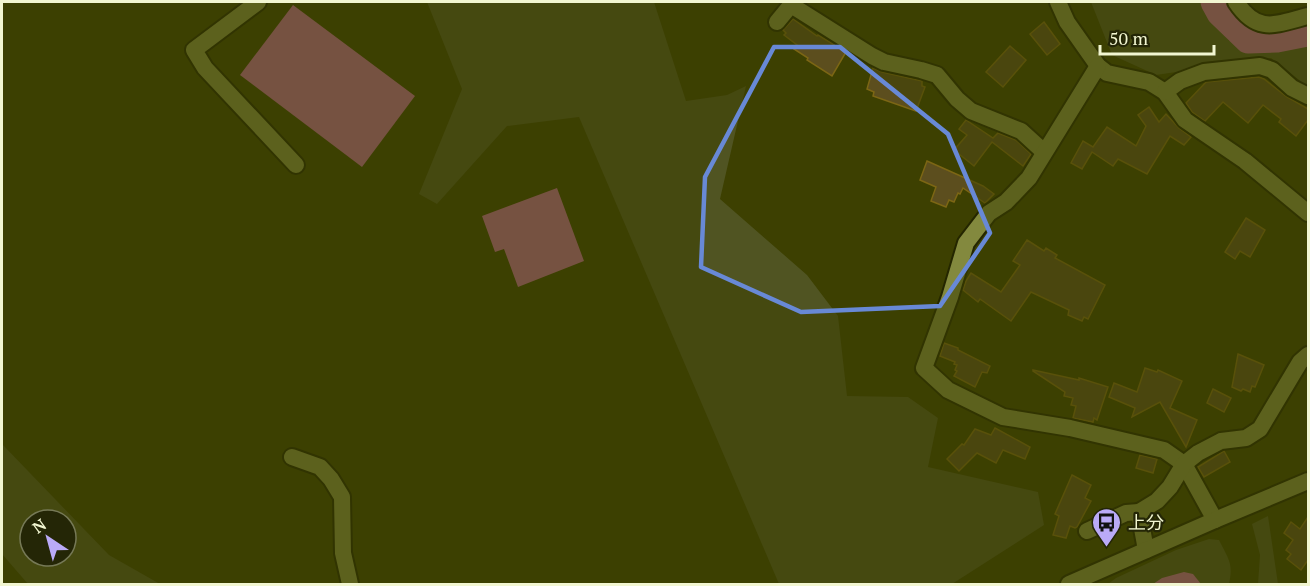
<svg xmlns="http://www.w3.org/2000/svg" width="1310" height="586" viewBox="0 0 1310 586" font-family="'PT Serif','Noto Sans JP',serif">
<rect width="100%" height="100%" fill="#3d4001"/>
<g fill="#505422" fill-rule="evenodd">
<polygon points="427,2 654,2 686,101 727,95 746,86 720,199 807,275 838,316 847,396 908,397 938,418 928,467 1038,492 1044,525 952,584 779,584 579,117 507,126 437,204 419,194 462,89"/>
<polygon points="1091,2 1202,2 1229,41 1308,41 1308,87 1271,58 1156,75 1112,55"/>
<path d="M2,444L109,555L160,584H28L2,554ZM30,520H66V556H30Z"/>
<polygon points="1268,516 1278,584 1258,584 1260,555 1252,524"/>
<path d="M1209,539L1219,540C1228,558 1234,564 1229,584H1108L1116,578L1176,550Z"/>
</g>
<g fill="#bc698e">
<polygon points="293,5 415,96 362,167 240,75"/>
<polygon points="557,188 584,261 518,287 504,249 495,252 482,216"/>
<polygon points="1184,572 1193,574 1201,584 1153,584 1162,578"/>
</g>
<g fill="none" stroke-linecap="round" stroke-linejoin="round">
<polyline stroke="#bc698e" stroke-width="27" points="1214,2 1220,13 1248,40 1277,39 1308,33"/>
</g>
<g fill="#5c4e1e" stroke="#7c6614" stroke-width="1.5">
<polygon points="793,19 817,36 818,35 846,52 832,76 807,60 808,58 794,49 797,45 784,35 786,33 783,30"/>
<polygon points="1044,22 1060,44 1047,55 1030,34"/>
<polygon points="1010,46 1026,60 1003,87 986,72"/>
<polygon points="873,68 882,72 922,81 922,86 925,87 916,111 873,96 874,92 867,89"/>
<polygon points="1259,77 1264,79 1287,97 1308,109 1308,120 1296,136 1279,122 1281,119 1263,105 1248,123 1223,102 1205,121 1192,112 1186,103 1206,82"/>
<polygon points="1149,107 1159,122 1166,114 1179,128 1191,137 1184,145 1170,136 1147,174 1118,159 1113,166 1092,152 1082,169 1071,163 1083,141 1093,147 1107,127 1136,146 1146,126 1138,115"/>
<polygon points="966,120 993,138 998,133 1016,140 1031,154 1023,166 992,142 974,166 954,150 967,135 959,129"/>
<polygon points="927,161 983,186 994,194 985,203 963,188 960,194 958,193 954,202 949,200 946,207 931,201 936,187 920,180"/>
<polygon points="1246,218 1265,230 1250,257 1240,251 1235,259 1225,252"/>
<polygon points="1027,240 1044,251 1046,248 1057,255 1055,258 1105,285 1088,319 1084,317 1082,321 1068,315 1069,310 1031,292 1011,321 980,299 978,302 963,290 966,281 971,273 1001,292 1020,265 1013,261"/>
<polygon points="944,343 958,348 958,350 990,366 987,373 982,372 975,387 954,376 957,371 955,370 957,365 954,364 955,362 940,356"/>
<polygon points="1238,354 1264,365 1255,387 1252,386 1250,392 1243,389 1241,391 1232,387"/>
<polygon points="1145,368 1157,372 1158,370 1182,381 1170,408 1197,420 1186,447 1160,402 1132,417 1135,408 1109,397 1114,383 1137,392"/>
<polygon points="1033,370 1079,380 1079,378 1108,387 1097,420 1094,418 1093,422 1073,418 1076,406 1071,405 1073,398 1064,396 1065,392 1033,371"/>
<polygon points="1213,389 1231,398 1224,412 1207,403"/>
<polygon points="995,428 1030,447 1025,459 1003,450 996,463 977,453 959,471 947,459 962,444 964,445 975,429 991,435"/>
<polygon points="1224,451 1230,462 1204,477 1198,467"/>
<polygon points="1140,455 1157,459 1153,473 1136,468"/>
<polygon points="1072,475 1091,485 1085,498 1091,501 1077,527 1075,528 1070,526 1066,538 1053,535 1059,516 1055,514"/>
<polygon points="1308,517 1308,560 1301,570 1287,559 1291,554 1286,550 1293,540 1284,533 1291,522 1300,529"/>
</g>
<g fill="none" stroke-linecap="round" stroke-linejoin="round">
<defs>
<g id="minor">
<polyline points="258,2 194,50 205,68 296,165"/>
<polyline points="1058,2 1067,22 1098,66 1107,73 1149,82 1165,92 1185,120 1245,161 1308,213"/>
<path d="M1236,2C1258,35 1276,24 1308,16"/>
<polyline points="777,22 791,5 872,56 884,62 921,70 937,75 957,99 971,111 1021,131 1044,152"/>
<polyline points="1098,66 1029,178 1006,202 989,213 966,243 950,297 924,368 948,390 1003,417 1070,428 1164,450 1184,464 1215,520"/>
<polyline points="1165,92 1180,81 1204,72 1260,66 1272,70 1292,88 1308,96"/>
<polyline points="292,457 320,467 331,479 342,497 343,553 350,584"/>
<polyline points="1087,531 1126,513 1139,512"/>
<polyline points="1146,550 1139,512 1157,501 1170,487 1184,464 1198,453 1221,441 1246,438 1260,429 1300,362 1308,355"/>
<polyline points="1069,584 1215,520 1308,481"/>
</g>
</defs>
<use href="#minor" stroke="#242600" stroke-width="20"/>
<use href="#minor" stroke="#83893e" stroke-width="16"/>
</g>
<path d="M0 0H1310V586H0ZM774,47H840L948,134L990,233L940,306L801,312L701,267L705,177Z" fill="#3d4001" fill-opacity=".55" fill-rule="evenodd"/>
<path fill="none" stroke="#6889d6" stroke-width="4.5" stroke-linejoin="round" d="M774,47H840L948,134L990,233L940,306L801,312L701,267L705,177Z"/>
<defs>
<symbol id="bus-pin" viewBox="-11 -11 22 30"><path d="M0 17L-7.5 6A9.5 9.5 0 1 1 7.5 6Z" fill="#baaaf7" stroke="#242606"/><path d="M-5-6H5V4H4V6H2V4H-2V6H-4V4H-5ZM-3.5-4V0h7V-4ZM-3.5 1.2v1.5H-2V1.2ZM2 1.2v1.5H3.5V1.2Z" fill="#111"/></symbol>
</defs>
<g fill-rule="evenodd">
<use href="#bus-pin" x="1090" y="506" width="33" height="45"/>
</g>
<g text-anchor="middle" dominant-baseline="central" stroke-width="4.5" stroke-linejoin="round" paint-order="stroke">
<g font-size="18" fill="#f2f6d1" stroke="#242606" text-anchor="start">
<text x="1128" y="522">上分</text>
</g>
</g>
<rect width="1310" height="586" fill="none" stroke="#f2f6d1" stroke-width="6"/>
<g transform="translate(48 538) rotate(324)"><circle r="28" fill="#242606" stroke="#767957" stroke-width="1.5"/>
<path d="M0-4.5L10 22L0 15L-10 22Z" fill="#baaaf7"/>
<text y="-9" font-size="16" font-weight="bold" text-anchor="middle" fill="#f2f6d1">N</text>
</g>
<path d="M1100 45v9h114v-9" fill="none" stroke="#f2f6d1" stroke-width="3"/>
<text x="1109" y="45" font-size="18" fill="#f2f6d1" stroke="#242606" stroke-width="4.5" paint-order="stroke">50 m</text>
</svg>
